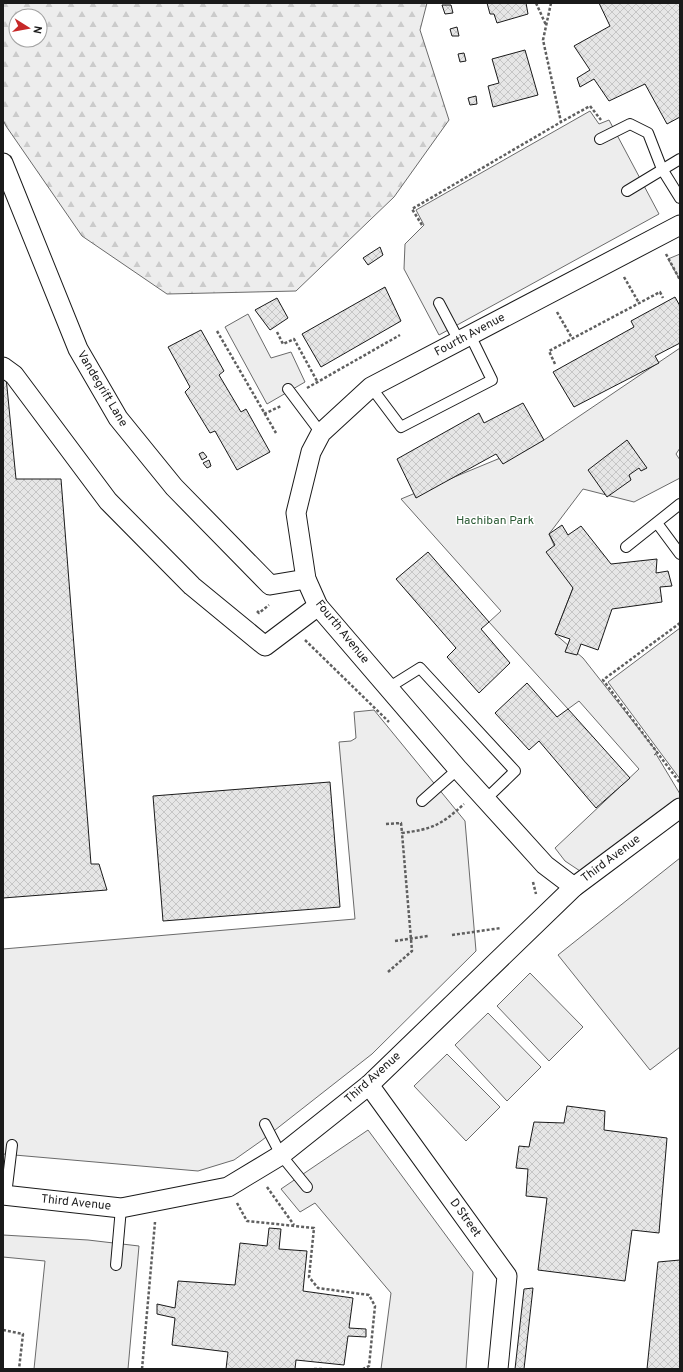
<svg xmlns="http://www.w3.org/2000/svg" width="683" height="1372" viewBox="0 0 683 1372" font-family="Overpass,sans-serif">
<defs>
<pattern id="forest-firs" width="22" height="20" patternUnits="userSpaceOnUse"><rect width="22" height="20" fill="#ededed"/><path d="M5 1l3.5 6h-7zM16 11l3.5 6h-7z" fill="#cbcbcb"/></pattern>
<pattern id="building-cross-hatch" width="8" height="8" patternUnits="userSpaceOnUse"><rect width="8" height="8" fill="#e6e6e6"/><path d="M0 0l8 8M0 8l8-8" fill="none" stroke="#c5c5c5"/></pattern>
</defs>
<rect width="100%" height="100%" fill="#fff"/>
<path fill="url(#forest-firs)" stroke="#6a6a6a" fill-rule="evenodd" d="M3,3H427L420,30L449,120L394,197L296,291L167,294L82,236L6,126L3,120ZM16,16H40V40H16Z"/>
<g fill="#ededed" stroke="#6a6a6a">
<polygon points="590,111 599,124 609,120 659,214 439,335 404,269 405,244 424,225 416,210"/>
<polygon points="680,254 680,280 668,259"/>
<polygon points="248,314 271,358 291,352 305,382 267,404 225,327"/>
<polygon points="680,348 680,448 676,454 680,460 680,478 634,502 583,489 549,534 573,588 555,634 583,658 657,752 654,755 656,754 680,794 680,803 580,871 565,861 555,848 639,769 579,701 568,709 489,622 501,611 401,499 544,440"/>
<polygon points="680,628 680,779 608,682"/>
<polygon points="374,710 465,821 476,951 372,1054 261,1141 234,1160 198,1171 3,1154 3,949 355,919 339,742 351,741 356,738 354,712"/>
<polygon points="680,858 680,1047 650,1070 558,955"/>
<polygon points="530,973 583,1027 549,1061 497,1006"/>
<polygon points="488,1013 541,1067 507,1101 455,1045"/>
<polygon points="447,1054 500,1107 466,1141 414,1086"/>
<polygon points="368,1130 473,1272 466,1369 381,1369 391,1293 315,1203 300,1212 281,1189"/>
<polygon points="3,1235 88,1240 139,1246 128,1369 34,1369 45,1261 3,1257"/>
</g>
<g fill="url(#building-cross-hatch)" stroke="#1a1a1a">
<polygon points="487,3 526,3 528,14 497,23 494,14 490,14"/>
<polygon points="599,3 680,3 680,117 667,124 645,84 609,101 594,79 580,87 577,78 590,70 574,46 610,26"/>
<polygon points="442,5 451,5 453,13 445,14"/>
<polygon points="457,27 459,36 452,36 450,29"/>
<polygon points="525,50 538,95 493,107 488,86 499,83 492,59"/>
<polygon points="464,53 466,61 460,62 458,54"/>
<polygon points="476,96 477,104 470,105 468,98"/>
<polygon points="380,247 383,255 368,265 363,258"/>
<polygon points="385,287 401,321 321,367 302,334"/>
<polygon points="675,297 680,306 680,343 655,356 659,363 574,407 553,372 634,327 631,321"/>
<polygon points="277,298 288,318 270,330 255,310"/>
<polygon points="201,330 224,371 219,375 241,412 246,409 270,452 237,470 215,431 210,433 185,392 190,387 168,347"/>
<polygon points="3,377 6,377 16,479 61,479 91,864 99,864 107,890 3,898"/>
<polygon points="523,403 544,440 503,464 496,454 416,498 397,459 479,413 484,423"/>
<polygon points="627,440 647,468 641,471 639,468 629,475 631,480 607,497 588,470"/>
<polygon points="203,452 207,457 202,460 199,454"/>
<polygon points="209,460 211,466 207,468 203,463"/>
<polygon points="562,525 568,535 581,526 611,564 657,559 656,573 668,571 672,586 660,587 662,602 612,609 598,650 581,644 577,655 565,652 570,639 555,634 573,588 546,552 555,545 549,534"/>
<polygon points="428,552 489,622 481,629 510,663 479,693 447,657 456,648 396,579"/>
<polygon points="527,683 557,717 568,709 630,778 596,808 539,741 529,750 495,713"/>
<polygon points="330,782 340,907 163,921 153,796"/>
<polygon points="567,1106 605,1111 604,1130 667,1138 659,1233 632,1230 625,1281 538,1270 547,1198 526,1196 528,1169 516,1168 519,1146 529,1147 534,1122 564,1123"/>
<polygon points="269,1228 281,1229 279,1249 307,1251 303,1291 353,1298 349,1328 366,1329 366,1337 348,1336 344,1365 296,1360 295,1369 226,1369 228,1352 172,1345 175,1318 157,1314 157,1304 175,1308 178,1281 235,1285 240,1243 267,1246"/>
<polygon points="680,1260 680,1369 647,1369 658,1262"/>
<polygon points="533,1288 524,1369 515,1369 524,1289"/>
</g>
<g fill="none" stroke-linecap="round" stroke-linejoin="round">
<defs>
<g id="lane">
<polyline points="600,139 630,124 648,133 662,169 680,198"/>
<polyline points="627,191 680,159"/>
<polyline points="439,303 459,341"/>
<polyline points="371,387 401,427 492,380 470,335"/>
<polyline points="288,389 321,433"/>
<polyline points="657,523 680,554"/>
<polyline points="626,547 680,504"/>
<polyline points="388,688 420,668 515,771 486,799"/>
<polyline points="422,801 458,769"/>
<polyline points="265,1124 281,1155 307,1187"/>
<polyline points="6,1195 12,1145"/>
<polyline points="116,1265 121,1208"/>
</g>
<g id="street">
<polyline points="3,163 78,349 118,418 174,487 270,585 306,579"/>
<polyline points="3,367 14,375 108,501 192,586 265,646 318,606"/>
<polyline points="574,887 545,865 458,769 318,606 306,579 296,513 311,452 321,433 371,387 680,225"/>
<polyline points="369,1085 507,1276 498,1369"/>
<polyline points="3,1195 121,1208 228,1187 281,1155 369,1085 574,887 680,808"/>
</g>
</defs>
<use href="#lane" stroke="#1a1a1a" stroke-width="12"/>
<use href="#street" stroke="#1a1a1a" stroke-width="21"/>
<g stroke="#5f5f5f" stroke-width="2.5" stroke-dasharray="3 2" stroke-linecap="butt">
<polyline points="536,3 546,25"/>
<polyline points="551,3 543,40 561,122 590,106 601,120"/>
<polyline points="422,225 412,209 561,122"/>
<polyline points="666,254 680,280"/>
<polyline points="624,277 639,303"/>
<polyline points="557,312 572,338"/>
<polyline points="217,331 276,433"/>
<polyline points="277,332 283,344 294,339 317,381"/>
<polyline points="555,364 549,351 660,292 663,298"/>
<polyline points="307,388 400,335"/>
<polyline points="264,414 281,406"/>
<polyline points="257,611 259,613 269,605"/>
<polyline points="680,623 603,680 680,783"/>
<polyline points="305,640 389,722"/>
<polyline points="386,824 401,823 402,833"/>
<polyline points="533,882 536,894"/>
<polyline points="452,935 501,928"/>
<polyline points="395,941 428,936"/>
<path d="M388,972L412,951L402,833C433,829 441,825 464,804"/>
<polyline points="267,1187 294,1225"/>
<polyline points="237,1203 247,1221 314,1228 309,1277 318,1288 369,1295 375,1306 369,1366 363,1369"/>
<polyline points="3,1330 23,1334 19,1369"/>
<polyline points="142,1369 155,1222"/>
<polyline points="314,1369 323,1369"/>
</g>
<use href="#lane" stroke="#fff" stroke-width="10"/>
<use href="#street" stroke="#fff" stroke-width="19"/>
</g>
<g text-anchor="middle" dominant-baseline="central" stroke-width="3" stroke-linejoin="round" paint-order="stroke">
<g font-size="12" fill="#1a1a1a" stroke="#fff">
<text transform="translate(470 335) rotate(-28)">Fourth Avenue</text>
<text transform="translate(102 389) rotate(59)">Vandegrift Lane</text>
<text transform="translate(342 632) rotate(51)">Fourth Avenue</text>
<text transform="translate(611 859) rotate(-37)">Third Avenue</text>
<text transform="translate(373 1078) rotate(-42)">Third Avenue</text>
<text transform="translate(76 1203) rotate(6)">Third Avenue</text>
<text transform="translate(465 1218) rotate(54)">D Street</text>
</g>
<g font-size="12" fill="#2b5a34" stroke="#fff">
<text x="495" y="521">Hachiban Park</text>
</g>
</g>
<rect width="683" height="1372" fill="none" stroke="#1a1a1a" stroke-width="8"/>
<g transform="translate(28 28) rotate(101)"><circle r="19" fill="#ffffff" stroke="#a3a3a3"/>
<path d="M0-3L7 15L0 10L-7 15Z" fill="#c62828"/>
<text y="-6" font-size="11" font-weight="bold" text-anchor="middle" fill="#1a1a1a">N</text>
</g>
</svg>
